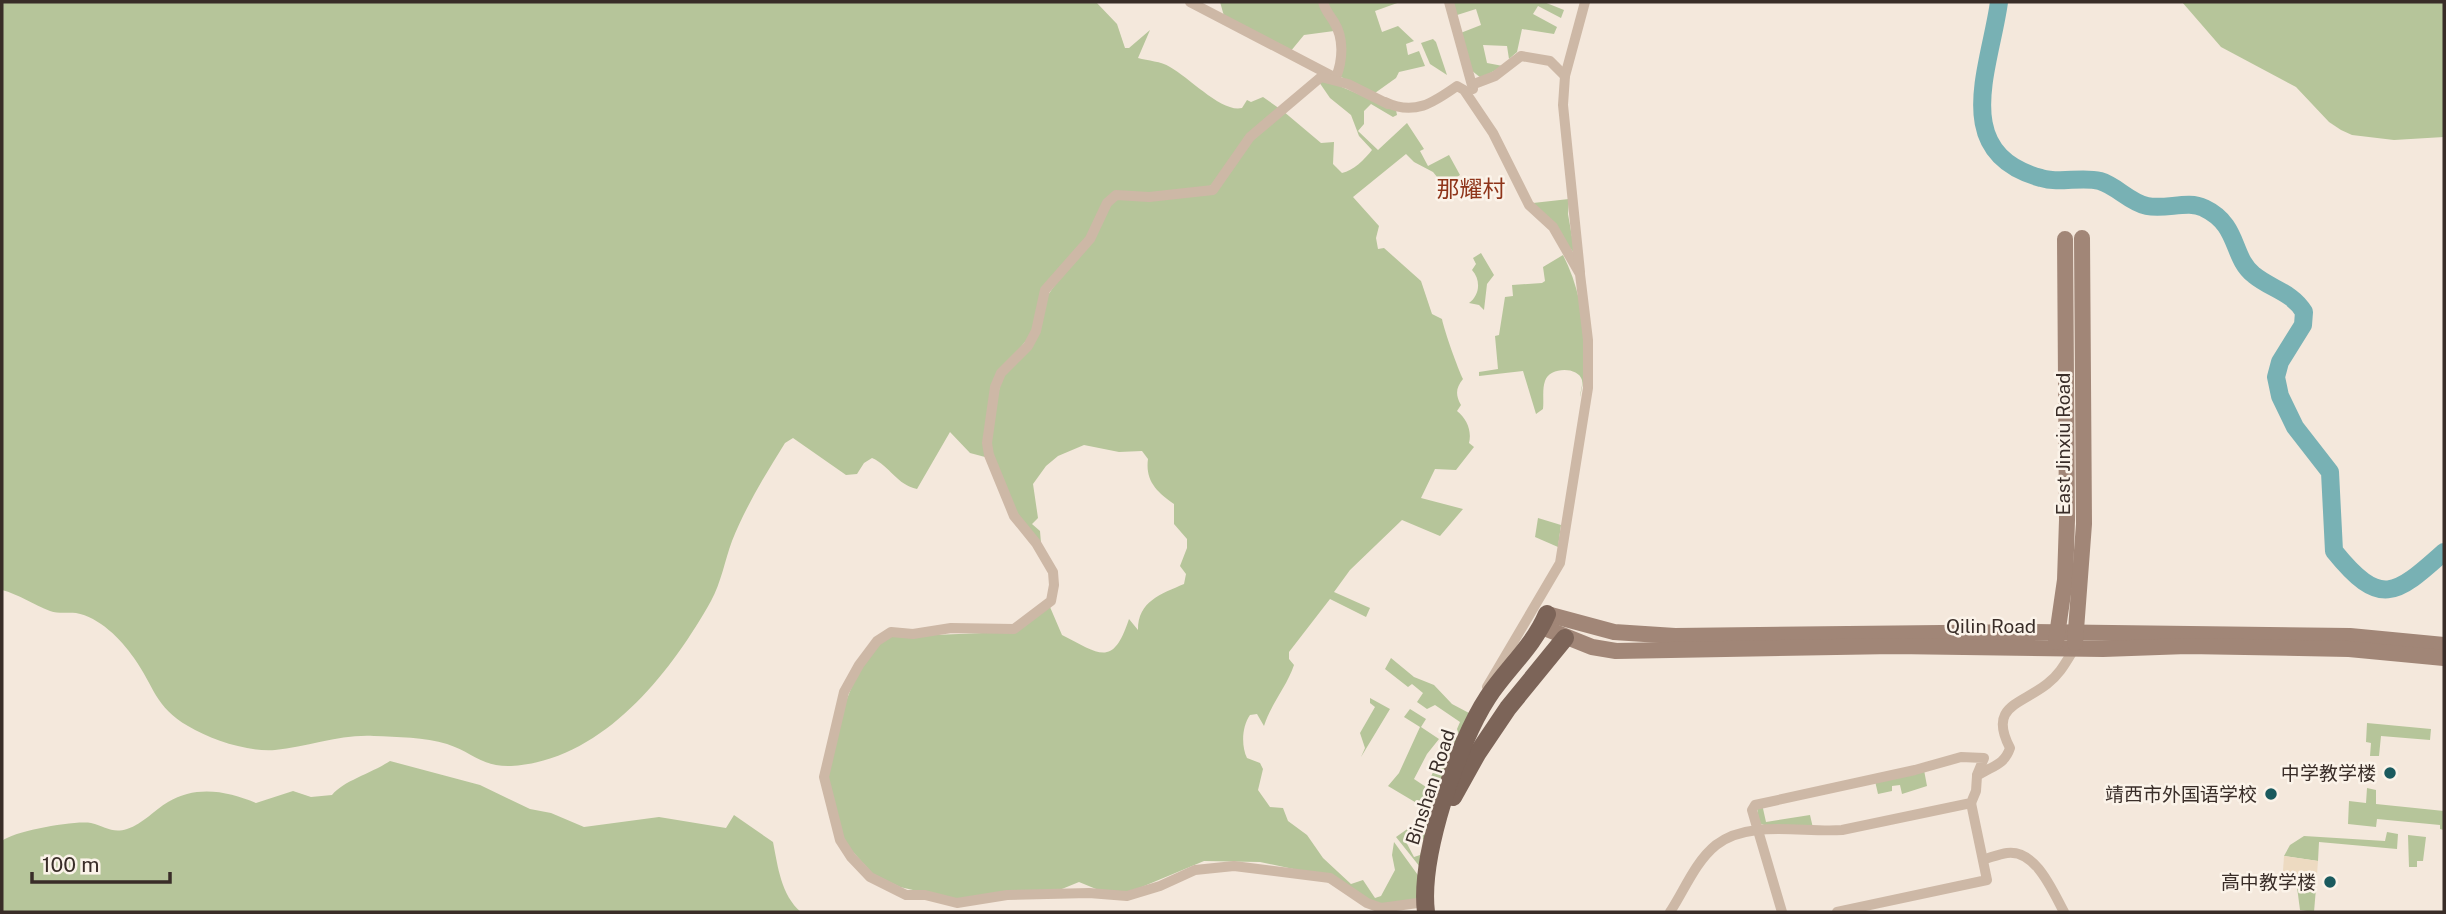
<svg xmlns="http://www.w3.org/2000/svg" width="2446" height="914" viewBox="0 0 2446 914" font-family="'Public Sans','Noto Sans SC',sans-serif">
<rect width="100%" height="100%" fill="#f4e8dc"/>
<g fill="#b6c59a">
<path d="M2,2H1096L1117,24L1125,48H1129L1150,30L1138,58C1148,61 1161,61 1170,67C1190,78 1222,113 1242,108L1247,100L1251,102L1263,97L1280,109L1221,180L1200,191L1115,193L1096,228L1044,288L1035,330L1000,372L985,457L970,453L950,432L917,489C897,485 890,466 872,458L864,463L857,474L846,475L793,438L785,443C765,475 746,506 732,541C725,560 721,583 711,601C670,674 602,761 511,766C482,767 472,752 447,744C425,737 397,737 374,736C340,734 308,747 275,750C248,752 211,740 188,726C155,707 154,686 134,658C121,639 99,617 76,613C68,612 59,614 50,611C34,605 18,594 2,590Z"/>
<polygon points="1220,2 1321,2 1334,31 1304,35 1290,52 1224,16"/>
<polygon points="1324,2 1400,2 1375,11 1382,32 1398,26 1414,41 1406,44 1408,55 1419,51 1425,66 1399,72 1396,78 1375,93 1341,77 1343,54"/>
<polygon points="1451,2 1544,2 1564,10 1561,18 1538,6 1533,14 1557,27 1554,34 1522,29 1517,52 1509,59 1507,46 1483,45 1487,63 1503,66 1481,78 1471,70 1458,34 1481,25 1476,9 1454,16"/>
<polygon points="2182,2 2444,2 2444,137 2394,140 2352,135 2341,130 2329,122 2296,87 2221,47"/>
<polygon points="1433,39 1436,42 1447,75 1430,64 1421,43"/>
<path d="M1319,82H1330L1396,110L1397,115L1393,117L1371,104L1364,111V124L1358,131L1378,150L1407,123L1424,149L1420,151L1428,166L1449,155L1460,175L1447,184L1442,183L1433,172L1414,162L1406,154L1353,197L1379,226L1376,238L1378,249L1384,248L1421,281L1432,314L1442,319C1444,330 1458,369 1463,379C1456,388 1455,394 1461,405L1457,411C1467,419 1472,431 1469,443L1474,447L1456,470L1435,469L1421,498L1463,509L1440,536L1402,520L1350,570L1334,592L1370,608L1366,617L1330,599L1289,652V659L1294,665C1287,686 1271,704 1264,726L1257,714L1250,715C1242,726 1241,746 1247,758L1260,763L1263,769L1258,790L1270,807L1283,808L1288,821L1307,835L1323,858L1351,884L1363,880L1375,898L1381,896L1395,870L1392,855L1394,842L1420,878L1417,899L1382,905L1298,870L1260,862L1204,861L1125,894L1101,891L1079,882L1057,891L956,900L900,887L873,874L843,841L826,780L838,721L859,669L886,637L1007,632L1050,607L1062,635C1101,655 1113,667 1129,619L1138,630C1138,601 1161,594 1184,584L1186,574L1180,566L1187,548V539L1174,524V504C1157,492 1145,481 1148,459L1142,451L1119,452L1084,445L1058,456L1046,466L1033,484L1038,518L1032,524L1040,531L1041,543L1016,516L989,444L1002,374L1029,347L1041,305L1117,196L1213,193L1240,151L1283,111L1321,143L1334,142L1333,164L1342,173C1353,171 1365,159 1372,150L1359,136L1351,115L1330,98Z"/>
<polygon points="1569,199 1568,214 1575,254 1533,203"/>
<path d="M1481,253L1494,275L1487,284L1484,310L1479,305L1469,303C1480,295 1481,280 1472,270L1476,264L1473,258Z"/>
<path d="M1563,255C1584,295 1591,354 1580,397C1580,393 1583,385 1582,380C1578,366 1549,367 1545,381C1542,389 1544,400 1543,409L1536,414L1523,371L1479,376V372L1498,369L1495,336L1499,335L1505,297L1513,296L1512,285L1542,283L1545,281L1543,267Z"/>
<polygon points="1538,518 1561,525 1558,547 1535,537"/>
<polygon points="1391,658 1414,677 1434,685 1452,704 1469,713 1455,743 1452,741 1459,735 1457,729 1460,722 1435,705 1427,709 1417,702 1423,693 1412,684 1408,687 1385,669"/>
<polygon points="1370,698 1390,709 1361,757 1365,748 1360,733 1375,707 1370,703"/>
<polygon points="1410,709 1426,719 1421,727 1439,739 1427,754 1414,779 1426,787 1445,747 1456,749 1427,842 1413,832 1405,840 1414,857 1420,855 1423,847 1420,867 1396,837 1420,820 1425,808 1388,786 1399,773 1420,727 1404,717"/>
<polygon points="2367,723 2431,729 2430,740 2381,736 2379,756 2370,756 2371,743 2366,742"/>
<path d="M390,761L480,785L530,809L551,813L584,827L659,817L726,828L734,815L773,842C778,867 781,895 801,912H2V841C14,831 75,820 91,823C105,826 112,834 127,829C143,824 154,810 168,802C196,785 228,791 256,803L293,791L311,797L332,795C343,781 372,773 390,761Z"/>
<polygon points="1924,770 1927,786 1902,794 1900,785 1892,786 1892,791 1878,794 1875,781"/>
<polygon points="2367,788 2376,790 2376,804 2444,811 2444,830 2440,829 2440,825 2377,819 2376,827 2348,824 2349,801 2366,803"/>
<polygon points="1762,804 1766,822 1810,815 1813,828 1769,827 1759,823 1757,805"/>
<polygon points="2387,832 2398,834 2397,849 2319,842 2318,861 2284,856 2290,845 2304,836 2385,841"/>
<polygon points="2408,835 2426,837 2423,861 2417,861 2417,867 2409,867"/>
<polygon points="2297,887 2316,888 2314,912 2300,910"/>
</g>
<polygon fill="#eddac1" points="2284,856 2318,861 2316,888 2282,886"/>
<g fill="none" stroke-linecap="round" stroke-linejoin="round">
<path stroke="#78b1b4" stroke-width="18" d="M1999,2C1990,68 1949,153 2041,178C2060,184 2081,176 2100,181C2117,186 2129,202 2147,206C2166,210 2188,200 2204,208C2240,225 2231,257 2254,275C2271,289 2292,292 2304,312L2303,325L2280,362L2276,377L2280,396L2295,427L2330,472L2334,551C2380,608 2395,596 2444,552"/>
<g stroke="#cdb8a6" stroke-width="10">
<polyline points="1190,2 1330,75"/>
<path d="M1323,2C1325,10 1329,14 1334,22C1344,38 1343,60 1336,77"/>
<polyline points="1449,2 1473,89"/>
<polyline points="1474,84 1495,76 1521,56 1550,61 1565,76"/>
<path d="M1385,102C1414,116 1433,103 1457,86L1464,90L1493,133L1529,205L1553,227L1580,274L1588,340V388L1560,563L1487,687"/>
<polyline points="1388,104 1348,84 1321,77 1250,137 1213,190 1149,197 1116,195 1107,203 1090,239 1045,290 1036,331 1028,346 1001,373 995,387 987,443 989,455 1014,516 1036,543 1053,572 1054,585 1051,601 1014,629 951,628 913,634 891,632 877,641 859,665 844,692 824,777 840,840 851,857 870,877 906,895 925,895 957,903 1007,895 1089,893 1127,896 1160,886 1195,870 1234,866 1330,878 1367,903 1381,908 1425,902"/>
<polyline points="1580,272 1563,105 1565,76 1585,2"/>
<path d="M1985,859C1992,857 2000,854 2007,853C2036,849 2053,892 2064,912"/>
<path d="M1670,912C1684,891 1695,862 1716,845C1749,819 1803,833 1842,830L1971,803L1976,791L1977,776C1991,766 2004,766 2010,748C1988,706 2020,705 2047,684C2060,674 2066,662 2074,649"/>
<polyline points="1782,912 1752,810 1755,805 1915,770 1961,757 1984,758 1977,775"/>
<polyline points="1837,912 1987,880 1971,803"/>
</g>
<g stroke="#a18677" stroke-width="16">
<polyline points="1547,614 1614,632 1675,636 2034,632 2350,636 2444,645"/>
<polyline points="1542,627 1592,647 1616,651 1894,646 2103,649 2187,646 2349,649 2444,658"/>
<polyline points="2056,642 2065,580 2067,520 2065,239"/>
<polyline points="2075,643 2084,524 2082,238"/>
</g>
<g stroke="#7c6458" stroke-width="18">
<polyline points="1453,797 1477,754 1508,708 1565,638"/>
<path d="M1426,912C1419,857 1457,744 1488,697C1507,668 1533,647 1547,614"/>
</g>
</g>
<g fill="#1a5a5e" stroke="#fbf3e9" stroke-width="2.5">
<circle cx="2390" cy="773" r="7"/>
<circle cx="2271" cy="794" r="7"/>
<circle cx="2330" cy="882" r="7"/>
</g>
<g text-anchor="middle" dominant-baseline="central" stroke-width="5" stroke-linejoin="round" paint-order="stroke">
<g font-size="19" fill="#392d28" stroke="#fbf3e9">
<text transform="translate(2063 444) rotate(-90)">East Jinxiu Road</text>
<text x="1991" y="626">Qilin Road</text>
<text transform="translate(1430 787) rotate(-72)">Binshan Road</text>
</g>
<g font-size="19" fill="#392d28" stroke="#fbf3e9" text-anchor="end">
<text x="2376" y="773">中学教学楼</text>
<text x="2257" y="794">靖西市外国语学校</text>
<text x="2316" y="882">高中教学楼</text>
</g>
<g font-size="23" fill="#8f351a" stroke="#fbf3e9">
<text x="1471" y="188">那耀村</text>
</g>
</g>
<rect width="2446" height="914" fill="none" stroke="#392d28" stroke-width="7"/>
<path d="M32 872v10h138v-10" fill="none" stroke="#392d28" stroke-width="3.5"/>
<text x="42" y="872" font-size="21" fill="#392d28" stroke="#fbf3e9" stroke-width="5" paint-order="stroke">100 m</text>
</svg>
